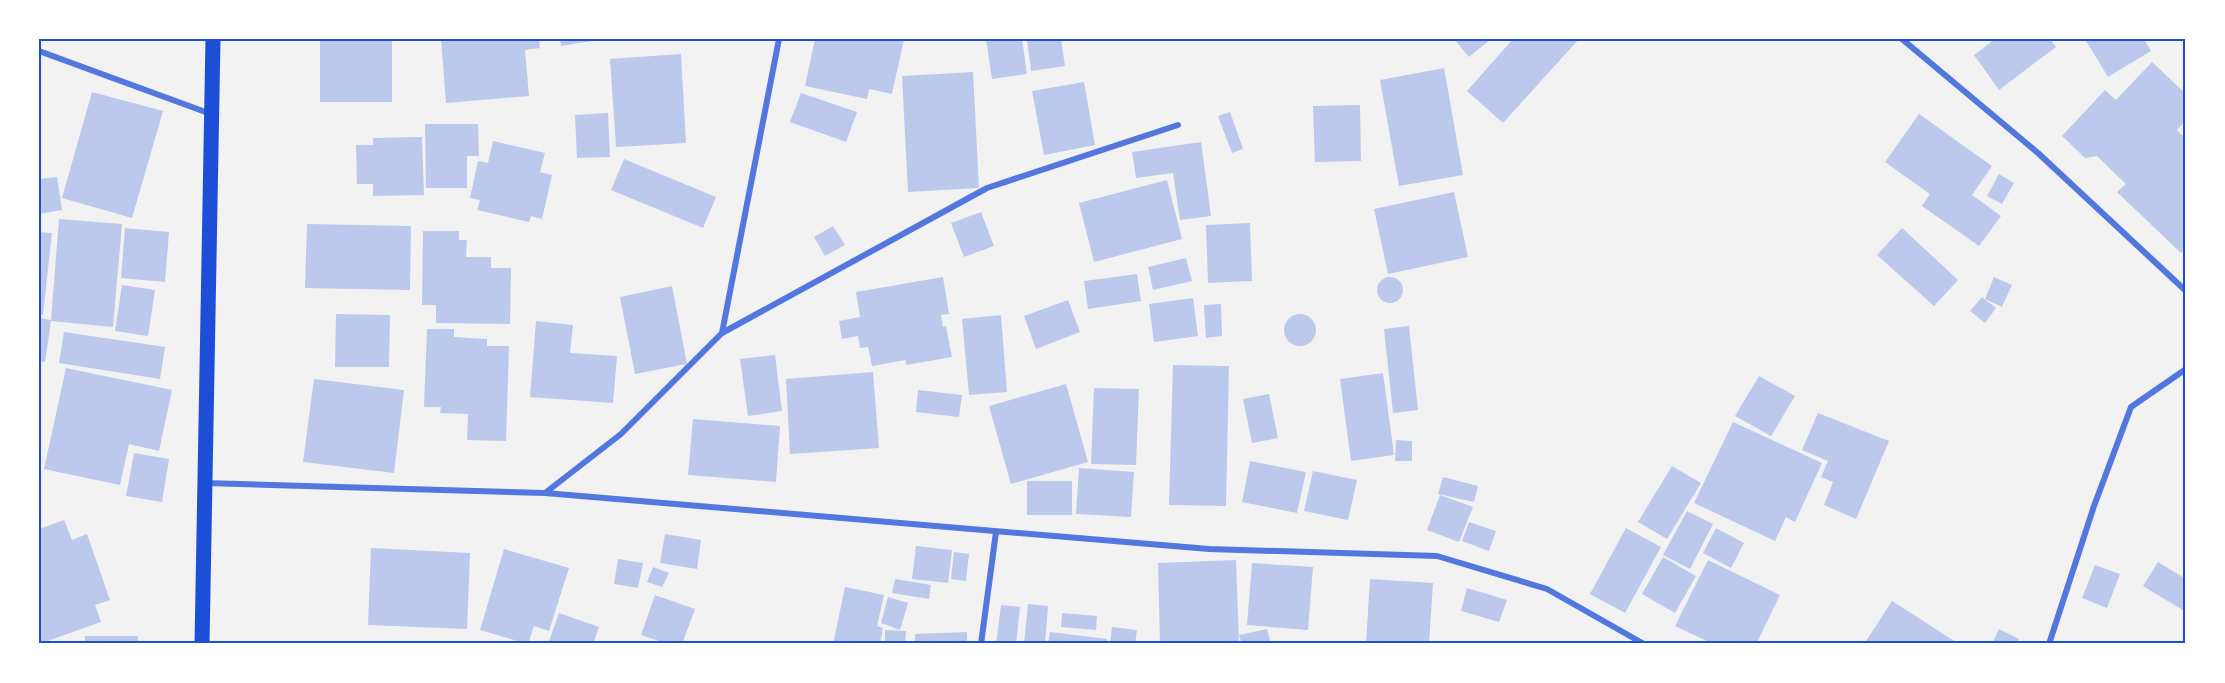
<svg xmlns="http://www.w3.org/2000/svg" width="2225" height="683" viewBox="0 0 2225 683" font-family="Commissioner,sans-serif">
<rect width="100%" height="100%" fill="#f2f2f2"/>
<g fill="#bdc9ec">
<rect x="320" y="39" width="72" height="63"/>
<polygon points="441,39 539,39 540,48 525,50 529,96 446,103"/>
<polygon points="560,39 598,39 598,40 561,46"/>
<polygon points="815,39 904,39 892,94 869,89 867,99 805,86"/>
<polygon points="986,39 1022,39 1027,74 992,79"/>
<polygon points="1027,39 1061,39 1065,66 1031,71"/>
<polygon points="1454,39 1491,39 1469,57"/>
<polygon points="1513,39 1579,39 1503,123 1467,91"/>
<polygon points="1995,39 2050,39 2056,47 1999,90 1974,55"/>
<polygon points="2085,39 2144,39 2151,51 2108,77"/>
<polygon points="681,54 686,143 616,147 610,59"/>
<polygon points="2152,62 2186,94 2186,120 2177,130 2186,139 2186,248 2181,253 2117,192 2126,184 2097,156 2085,158 2062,136 2105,90 2116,100"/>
<polygon points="1444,68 1463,175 1399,186 1380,80"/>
<polygon points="973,72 979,188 908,192 902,76"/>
<polygon points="1084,82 1095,145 1044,155 1032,91"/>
<polygon points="92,92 163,111 132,218 62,198"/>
<polygon points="801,93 857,112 846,142 790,122"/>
<polygon points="1360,105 1361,161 1315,162 1313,106"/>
<polygon points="1230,112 1243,149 1232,153 1218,116"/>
<polygon points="608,113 610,157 577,158 575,115"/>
<polygon points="1919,114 1992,166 1972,195 2001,216 1979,246 1922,206 1930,194 1885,162"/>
<polygon points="425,124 478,124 479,156 467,156 467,188 426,188"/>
<polygon points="422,137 424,195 373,196 373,184 357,184 356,145 373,145 373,138"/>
<polygon points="493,141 545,153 540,172 552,175 542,219 531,216 529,222 477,210 480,200 470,198 478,161 488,163"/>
<polygon points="1201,142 1211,216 1180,220 1173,173 1136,178 1132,152"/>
<polygon points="624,159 716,197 703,228 611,190"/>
<polygon points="1999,174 2014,183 2002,204 1987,196"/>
<polygon points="57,177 62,210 39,214 39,179"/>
<polygon points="1167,180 1182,239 1094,262 1079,203"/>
<polygon points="1454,192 1468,257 1388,274 1374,209"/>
<polygon points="981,212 994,246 964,257 951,223"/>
<polygon points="59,219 122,224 113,327 51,321 45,362 39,361 39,318 51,320"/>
<polygon points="1250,223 1252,281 1208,283 1206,225"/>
<polygon points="307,224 411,226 410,290 305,288"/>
<polygon points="833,226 845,245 825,256 814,237"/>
<polygon points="125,228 169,232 165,282 121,278"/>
<polygon points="1902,228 1958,280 1934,306 1877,255"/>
<polygon points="423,231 459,231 459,240 467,240 466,257 491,257 491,268 511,268 510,324 436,323 436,305 422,305"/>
<polygon points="39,232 52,233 43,315 39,314"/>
<polygon points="1186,258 1192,281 1153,290 1148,267"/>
<polygon points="1137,274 1141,301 1088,309 1084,281"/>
<polygon points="943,277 949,314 941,315 943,327 946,326 952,357 906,365 906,360 872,366 868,347 860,348 858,336 842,339 839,321 860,317 856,292"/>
<polygon points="1994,277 2012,285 2002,307 1985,299"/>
<circle cx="1390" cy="290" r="13"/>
<polygon points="122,285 155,290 148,336 115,331"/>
<polygon points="672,286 687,364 635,374 620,297"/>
<polygon points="1982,297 1996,308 1985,323 1970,311"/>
<polygon points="1193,298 1198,336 1154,342 1149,304"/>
<polygon points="1068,300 1080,332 1036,349 1024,316"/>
<polygon points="1221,304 1222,336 1206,338 1204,305"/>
<circle cx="1300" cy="330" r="16"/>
<polygon points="336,314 390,315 389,367 335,367"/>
<polygon points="1001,315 1007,392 969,395 962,319"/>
<polygon points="536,321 573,325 570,353 617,356 613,403 530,397"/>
<polygon points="1409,326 1418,410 1393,413 1384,329"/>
<polygon points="427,329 454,329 454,337 487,339 487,346 509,346 506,441 467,440 468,414 440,413 441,407 424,407"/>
<polygon points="64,332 165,347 160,379 59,363"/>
<polygon points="775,355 782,411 748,416 740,359"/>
<polygon points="1173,365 1229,366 1226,506 1169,505"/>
<polygon points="66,368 172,390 159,451 129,444 120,485 44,469"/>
<polygon points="873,372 879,448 790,454 786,379"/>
<polygon points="1383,373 1394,455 1351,461 1340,379"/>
<polygon points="1759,376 1795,396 1771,436 1735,416"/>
<polygon points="314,379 404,390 394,473 303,462"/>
<polygon points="1066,384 1088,462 1011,484 989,406"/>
<polygon points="1094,388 1139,389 1136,465 1091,464"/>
<polygon points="918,390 962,395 959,417 916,412"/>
<polygon points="1269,394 1278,438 1252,443 1243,399"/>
<polygon points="1818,413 1889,441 1856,519 1824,505 1833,482 1821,477 1828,461 1802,450"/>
<polygon points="693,419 780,426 776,482 688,475"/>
<polygon points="1733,422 1822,463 1795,522 1786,517 1775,541 1694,503"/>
<polygon points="1396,440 1412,441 1412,461 1395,461"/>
<polygon points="134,453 169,459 162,502 126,496"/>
<polygon points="1250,461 1306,472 1297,513 1242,502"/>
<polygon points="1672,466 1701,483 1667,539 1638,522"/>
<polygon points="1079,468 1134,472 1131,517 1076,514"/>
<polygon points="1313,471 1357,480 1348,520 1304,511"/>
<polygon points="1443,477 1478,486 1474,502 1438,494"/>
<rect x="1027" y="481" width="45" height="34"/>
<polygon points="1440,495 1473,507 1459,542 1427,530"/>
<polygon points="1687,511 1713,524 1690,569 1663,555"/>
<polygon points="64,520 72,540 87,534 110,600 95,605 101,622 39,644 39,529"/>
<polygon points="1469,522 1496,531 1489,551 1462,541"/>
<polygon points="1626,528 1661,547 1625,613 1590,594"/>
<polygon points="1716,528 1744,543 1731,568 1703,553"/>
<polygon points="665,534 701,540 697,569 660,563"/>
<polygon points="916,546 952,550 948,583 912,579"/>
<polygon points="371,548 470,553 467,629 368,625"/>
<polygon points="504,549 569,568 549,631 534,626 528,644 480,630"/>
<polygon points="954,552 969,554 966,581 951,579"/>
<polygon points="1663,557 1696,576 1675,613 1642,594"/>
<polygon points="618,559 643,563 638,588 614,584"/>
<polygon points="1236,560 1239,644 1160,644 1158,563"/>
<polygon points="1708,560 1780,595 1756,644 1713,644 1675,626"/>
<polygon points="2158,562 2186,579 2186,612 2143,586"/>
<polygon points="1252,563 1313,567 1308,630 1247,625"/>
<polygon points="2095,565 2120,574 2107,608 2082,598"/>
<polygon points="653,567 669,573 662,587 647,582"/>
<polygon points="895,579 931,585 929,599 892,593"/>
<polygon points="1370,579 1433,583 1429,644 1366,644"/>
<polygon points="845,587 884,595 877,626 883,628 880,644 833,644"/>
<polygon points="1467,588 1507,600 1499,622 1461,611"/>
<polygon points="655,595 695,609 682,644 668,644 641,635"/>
<polygon points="888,597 908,603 900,630 881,623"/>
<polygon points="1892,601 1959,644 1864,644"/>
<polygon points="1028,604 1048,606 1045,644 1024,644"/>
<polygon points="1001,605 1020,607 1016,644 996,644"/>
<polygon points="559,613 599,627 593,644 548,644"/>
<polygon points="1062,613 1097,616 1096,630 1061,627"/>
<polygon points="1112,627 1137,630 1135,644 1110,644"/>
<polygon points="1267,629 1271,644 1242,644 1239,635"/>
<polygon points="1999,629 2019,639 2016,644 1992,644"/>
<polygon points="885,630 906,631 905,644 885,643"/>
<polygon points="967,632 967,644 915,644 915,634"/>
<polygon points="1050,632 1107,639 1107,644 1048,644"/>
<rect x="85" y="636" width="53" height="8"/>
</g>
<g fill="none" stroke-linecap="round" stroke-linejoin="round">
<g stroke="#5277de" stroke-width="6">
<polyline points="1902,39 2038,153 2186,291"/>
<polyline points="39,51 211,114"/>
<polyline points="722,333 779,39"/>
<polyline points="205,483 545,493 1209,549 1437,556 1547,589 1644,644"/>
<polyline points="545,493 621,434 722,333 987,188 1178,125"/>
<polyline points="981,644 996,532"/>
<polyline points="2049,644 2094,506 2131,407 2186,369"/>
</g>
<polyline stroke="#1d4ed8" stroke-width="15" points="202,644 213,39"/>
</g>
<rect width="2225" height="683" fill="none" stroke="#ffffff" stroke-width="81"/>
<rect x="40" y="40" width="2144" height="602" fill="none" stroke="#1d4ed8" stroke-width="2"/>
</svg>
